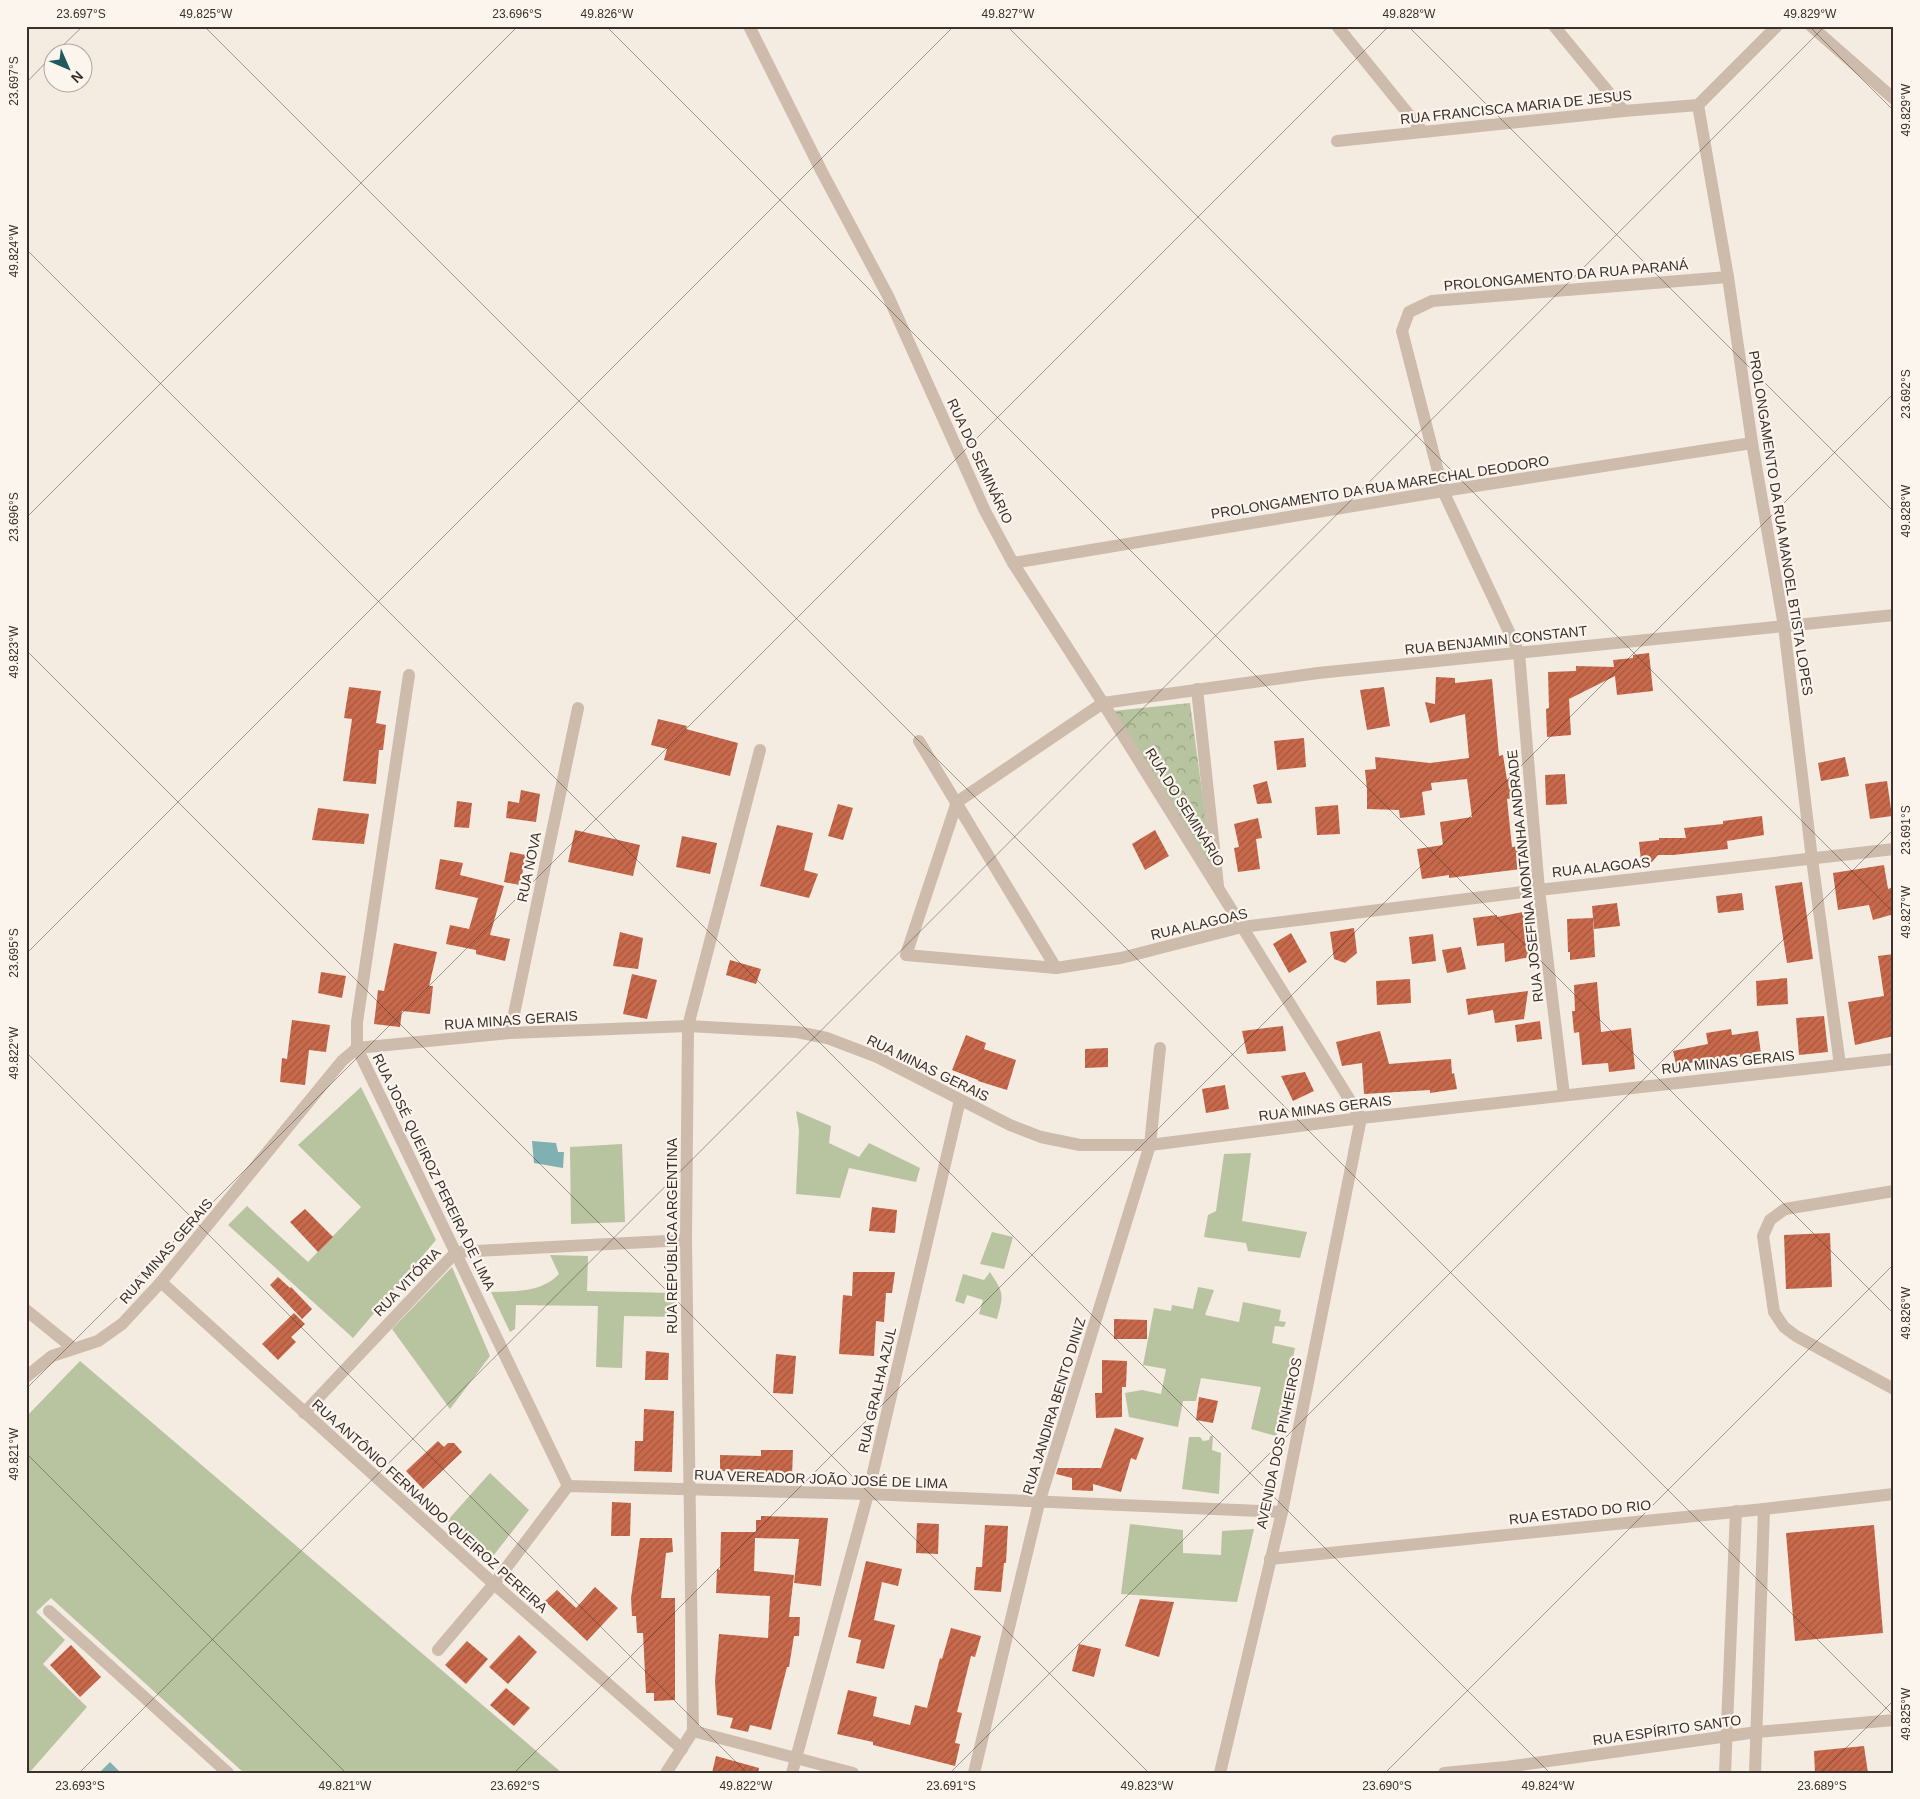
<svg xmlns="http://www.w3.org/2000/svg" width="1920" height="1799" viewBox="0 0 1920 1799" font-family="Arial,sans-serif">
<defs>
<pattern id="park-crowns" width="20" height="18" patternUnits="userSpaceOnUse" patternTransform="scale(1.25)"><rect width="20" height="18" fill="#b8c4a0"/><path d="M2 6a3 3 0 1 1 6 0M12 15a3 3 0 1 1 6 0" fill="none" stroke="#97a083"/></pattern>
<pattern id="building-hatch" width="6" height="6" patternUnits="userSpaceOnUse" patternTransform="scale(1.25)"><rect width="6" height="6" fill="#c8694b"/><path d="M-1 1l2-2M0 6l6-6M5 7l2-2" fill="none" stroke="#a4573f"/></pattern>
</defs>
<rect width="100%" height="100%" fill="#f4ebe1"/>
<g fill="#b8c4a0">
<polygon points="361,1087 436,1240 353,1338 228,1225 247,1206 308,1262 361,1207 298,1145"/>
<polygon points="796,1111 831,1126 829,1143 859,1157 869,1143 920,1168 916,1182 849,1168 840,1198 796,1194 799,1130"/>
<polygon points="622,1144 625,1222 571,1224 570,1147"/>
<polygon points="1251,1153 1242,1221 1307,1232 1300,1258 1248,1251 1246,1243 1204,1237 1208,1215 1216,1211 1224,1154"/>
<polygon points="992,1232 1013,1237 1004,1269 980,1264"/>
<path d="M550,1255L588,1256L587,1291L675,1293V1317L624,1316L622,1368L596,1367L598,1306L516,1305L515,1329L510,1332L491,1292C515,1291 541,1293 559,1274Z"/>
<polygon points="452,1267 490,1356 450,1409 392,1329"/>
<path d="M990,1272C1004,1294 1004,1294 997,1319L979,1314L983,1300L967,1295L964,1304L955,1301L963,1274L984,1280Z"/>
<polygon points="1198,1287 1214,1290 1205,1315 1239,1322 1243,1302 1281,1310 1279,1321 1286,1322 1284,1327 1275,1326 1272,1343 1295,1348 1276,1436 1251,1429 1261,1387 1201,1378 1196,1401 1183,1401 1178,1427 1129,1417 1125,1393 1142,1390 1161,1394 1166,1369 1143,1365 1154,1308 1171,1311 1172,1305 1193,1309"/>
<polygon points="80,1361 562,1773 244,1773 51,1598 36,1612 65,1640 43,1664 87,1707 29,1773 26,1773 26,1417"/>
<polygon points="1210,1436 1213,1436 1212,1450 1221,1453 1219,1494 1182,1489 1189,1437 1200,1437 1203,1441 1209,1440"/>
<polygon points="490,1473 529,1510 490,1560 447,1521"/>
<polygon points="1130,1524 1183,1530 1183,1553 1221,1555 1222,1531 1254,1529 1237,1602 1121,1594"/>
</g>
<polygon fill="url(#park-crowns)" points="1190,703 1209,843 1210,866 1113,711"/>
<g fill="#7fb0b2">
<polygon points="532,1141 556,1143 558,1152 564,1152 563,1168 534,1163"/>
<polygon points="110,1762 121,1773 99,1773"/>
</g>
<g fill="url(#building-hatch)">
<polygon points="1649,653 1653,691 1617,695 1615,676 1569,699 1571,735 1547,737 1546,709 1549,708 1548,672 1576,671 1576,666 1614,667 1613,660 1633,658 1633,655"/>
<polygon points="1436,677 1455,678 1455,683 1492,679 1499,756 1503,755 1507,780 1510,779 1512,798 1507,799 1512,847 1519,846 1521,869 1449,878 1449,875 1422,879 1417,849 1443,845 1440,822 1472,817 1467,779 1431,783 1432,790 1422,792 1425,815 1400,818 1399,810 1367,809 1367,790 1365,770 1376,769 1375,757 1430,763 1469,758 1465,714 1430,723 1425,702 1435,704"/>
<polygon points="349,687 381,691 376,723 386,725 383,750 379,750 376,784 343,781 352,719 344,718"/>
<polygon points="1384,687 1390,726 1367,730 1360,690"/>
<polygon points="658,719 687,726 686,729 738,743 730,776 664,760 667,749 651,745"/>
<polygon points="1304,738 1306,767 1277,770 1274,741"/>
<polygon points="1845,757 1849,776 1821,781 1818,763"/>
<polygon points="1565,774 1567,804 1546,805 1545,775"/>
<polygon points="1267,781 1272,803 1257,804 1253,785"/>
<polygon points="1887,781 1892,816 1870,819 1865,784"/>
<polygon points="521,790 540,794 536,822 506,818 508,801 519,803"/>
<polygon points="457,801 472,803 469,828 454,827"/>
<polygon points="838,804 853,808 843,840 828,836"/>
<polygon points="1338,805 1340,834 1317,835 1315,807"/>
<polygon points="318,808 369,814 364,844 312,840"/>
<polygon points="1762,816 1764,835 1727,841 1728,849 1673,855 1658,855 1651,863 1641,861 1639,842 1659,840 1659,838 1686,838 1684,828 1723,824 1723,821"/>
<polygon points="1258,818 1262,838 1256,839 1260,869 1238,872 1234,848 1239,847 1234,824"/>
<polygon points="777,825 813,833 804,870 818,874 809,898 760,886"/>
<polygon points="575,830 640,845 633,876 568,862"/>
<polygon points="1155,830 1169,856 1145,870 1132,844"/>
<polygon points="682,836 717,843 710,874 676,867"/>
<polygon points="510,852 526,855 520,885 504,882"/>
<polygon points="440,859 463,863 460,875 504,886 490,935 510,939 505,961 476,954 476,950 446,944 450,925 469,929 478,898 435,889"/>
<polygon points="1884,865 1888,889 1894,887 1894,914 1873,920 1869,905 1838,910 1833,873"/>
<polygon points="1802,882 1813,959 1787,963 1775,886"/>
<polygon points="1742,893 1744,910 1718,913 1716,896"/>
<polygon points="1617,903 1620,926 1594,929 1592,906"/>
<polygon points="1523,912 1530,957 1505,962 1504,943 1477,946 1473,918 1497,915 1497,917"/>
<polygon points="1593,918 1595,957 1570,960 1570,952 1568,952 1567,919"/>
<polygon points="1354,928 1357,953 1345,963 1334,959 1330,932"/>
<polygon points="620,932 643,938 638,969 613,966"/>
<polygon points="1291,933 1307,962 1289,973 1273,944"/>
<polygon points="1433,934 1436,961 1412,964 1409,937"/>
<polygon points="394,943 437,952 429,986 433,986 430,1014 402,1011 400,1027 374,1024 378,990 384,991"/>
<polygon points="1461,947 1466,969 1447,973 1442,950"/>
<polygon points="1894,954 1894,1036 1855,1045 1848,1002 1884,996 1878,956"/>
<polygon points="730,960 761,969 756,984 726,975"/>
<polygon points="321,972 346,976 342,998 318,993"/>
<polygon points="632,974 657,980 647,1019 623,1014"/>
<polygon points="1787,978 1788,1004 1757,1006 1756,981"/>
<polygon points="1410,979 1411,1003 1377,1005 1376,981"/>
<polygon points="1597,982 1601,1032 1631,1028 1635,1069 1609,1072 1608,1063 1582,1065 1579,1032 1574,1033 1572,1011 1575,1011 1574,985"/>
<polygon points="1528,991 1524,1019 1495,1023 1493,1010 1468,1015 1466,999"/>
<polygon points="1824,1016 1828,1052 1799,1055 1796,1018"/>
<polygon points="292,1020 330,1025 326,1052 309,1050 305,1085 280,1082 282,1058 287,1059"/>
<polygon points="1540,1021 1542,1039 1517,1042 1515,1025"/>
<polygon points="1283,1026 1286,1051 1247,1054 1242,1031"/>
<polygon points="1731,1029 1732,1035 1758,1031 1761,1054 1740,1057 1740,1054 1690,1063 1689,1069 1677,1069 1673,1051 1708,1044 1706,1033"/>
<polygon points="1380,1031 1389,1064 1451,1059 1452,1074 1454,1073 1457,1089 1430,1093 1430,1090 1364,1094 1362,1063 1342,1066 1336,1042"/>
<polygon points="966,1035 986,1043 984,1049 1016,1060 1007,1090 978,1081 978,1080 952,1070"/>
<polygon points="1108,1048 1108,1067 1085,1068 1085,1049"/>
<polygon points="1305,1072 1314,1091 1293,1101 1281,1076"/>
<polygon points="1225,1085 1229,1109 1206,1113 1202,1089"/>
<polygon points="872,1207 897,1210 895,1233 869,1231"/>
<polygon points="305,1209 333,1237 318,1252 290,1222"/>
<polygon points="1830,1233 1832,1287 1786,1289 1784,1235"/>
<polygon points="853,1272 895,1272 892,1293 886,1293 884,1322 876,1321 874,1356 839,1354 843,1295 852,1296"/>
<polygon points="278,1277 290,1288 291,1287 312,1309 302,1319 270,1285"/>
<polygon points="294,1313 305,1324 291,1337 296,1342 278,1360 262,1344"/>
<polygon points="1114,1319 1147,1320 1147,1339 1114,1339"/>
<polygon points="646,1351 669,1353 668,1380 645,1380"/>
<polygon points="776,1354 796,1356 793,1394 773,1393"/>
<polygon points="1102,1360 1127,1361 1126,1387 1122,1387 1122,1417 1096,1418 1095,1393 1102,1393"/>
<polygon points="1199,1397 1218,1401 1213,1423 1196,1420"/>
<polygon points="644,1409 674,1411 672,1472 634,1471 635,1441 643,1441"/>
<polygon points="1115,1428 1144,1438 1136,1460 1131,1458 1121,1492 1093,1484 1093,1491 1072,1490 1072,1478 1056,1474 1058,1468 1101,1468"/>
<polygon points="438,1441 444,1447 448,1443 454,1443 462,1452 423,1489 406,1471"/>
<polygon points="761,1450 793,1450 792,1476 760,1476 760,1472 720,1471 720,1455 761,1456"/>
<polygon points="612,1502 631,1503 630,1536 611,1536"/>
<polygon points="761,1516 828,1518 821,1586 794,1583 799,1539 755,1538 754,1571 794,1575 789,1617 800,1617 799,1636 794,1636 789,1667 787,1667 771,1730 750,1725 748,1732 730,1728 733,1718 717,1715 715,1681 719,1634 768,1638 770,1596 716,1593 717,1569 720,1570 721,1532 756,1532 756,1520 761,1520"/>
<polygon points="917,1523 939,1524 938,1554 916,1553"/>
<polygon points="985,1525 1008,1526 1006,1563 1004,1563 1001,1592 974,1590 976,1567 982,1567"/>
<polygon points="1874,1525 1883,1633 1795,1641 1786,1533"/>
<polygon points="640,1538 672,1538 673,1552 666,1553 661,1598 675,1598 675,1700 654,1701 654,1693 646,1693 643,1633 637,1633 636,1616 632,1616 631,1598"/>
<polygon points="866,1561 902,1569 898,1586 882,1582 874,1620 895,1625 884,1669 856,1663 861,1640 848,1637"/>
<polygon points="595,1587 618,1608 587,1641 545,1601 557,1590 576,1608"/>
<polygon points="1140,1599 1174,1602 1159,1657 1125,1646"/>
<polygon points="951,1628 981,1636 975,1657 971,1656 957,1712 962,1713 955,1743 960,1744 955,1766 873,1745 873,1742 837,1734 848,1690 877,1697 873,1716 910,1725 915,1705 927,1708 940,1658 942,1659"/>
<polygon points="519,1635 537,1652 508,1684 489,1667"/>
<polygon points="467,1641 488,1659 466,1684 445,1665"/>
<polygon points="1079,1644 1101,1649 1094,1677 1072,1671"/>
<polygon points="71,1645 101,1677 80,1697 50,1665"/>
<polygon points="506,1688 530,1708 514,1726 490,1705"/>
<polygon points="1864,1746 1868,1773 1815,1773 1814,1751"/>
<polygon points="716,1756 759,1768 758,1773 712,1773"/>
</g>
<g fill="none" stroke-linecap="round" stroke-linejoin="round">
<g stroke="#cdbbac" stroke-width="12">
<polyline points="749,26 822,172 888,296 985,511 1013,563 1103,703 1361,1118"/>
<polyline points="1337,26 1423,132"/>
<polyline points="1554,26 1624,111"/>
<polyline points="1811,26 1894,99"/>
<polyline points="1698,105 1728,277 1752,443 1784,626 1812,859 1840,1065"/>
<polyline points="1698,105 1777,26"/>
<polyline points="1337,141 1624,111 1698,105"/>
<polyline points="1013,563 1443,491 1752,443"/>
<polyline points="1894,615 1318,673 1103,703 957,802 906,955 1056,968 1121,958 1242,927 1539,890 1894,849"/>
<polyline points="409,675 357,1022 357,1048 568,1486"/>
<polyline points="1197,689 1218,886"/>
<polyline points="919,741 1056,968"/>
<polyline points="510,1033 578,708"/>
<polyline points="1564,1095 1539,890 1519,653 1443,491 1402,331 1409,312 1432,301 1728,277"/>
<polyline points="1894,1191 1785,1209 1770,1220 1763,1236 1774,1312 1784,1327 1796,1336 1894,1389"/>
<polyline points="161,1282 494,1584 682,1749"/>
<polyline points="26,1310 73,1348"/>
<polyline points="26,1377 52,1356 98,1341 122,1324 161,1282 342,1061 357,1048 510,1033 688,1026 797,1032 827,1038 877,1057 1010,1125 1041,1137 1080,1145 1150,1145 1361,1118 1894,1059"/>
<polyline points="304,1413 456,1252 686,1240"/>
<polyline points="1270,1559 1764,1509 1894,1494"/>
<polyline points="49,1611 228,1773"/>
<polyline points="438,1650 494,1584 568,1486 868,1494 1282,1512"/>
<polyline points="693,1731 686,1240 688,1026 760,750"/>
<polyline points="693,1731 853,1773"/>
<polyline points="666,1773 693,1731"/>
<polyline points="792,1773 868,1494 960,1100"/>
<polyline points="974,1773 1039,1503 1150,1145 1160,1048"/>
<polyline points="1220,1773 1282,1512 1361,1118"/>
<polyline points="1444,1773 1506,1767 1757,1732 1894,1720"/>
<polyline points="1725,1773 1736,1511"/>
<polyline points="1755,1773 1764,1509"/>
</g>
</g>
<path fill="none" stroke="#3b302b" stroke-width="1" stroke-opacity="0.45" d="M204,26L1894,1716M606,26L1894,1314M1007,26L1894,913M1408,26L1894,512M1809,26L1894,111M56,52L83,26M26,83L52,56M26,249L1550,1773M26,518L518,26M26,650L1149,1773M26,954L954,26M26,1052L747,1773M26,1389L1389,26M26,1453L346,1773M79,1773L1825,26M514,1773L1894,393M950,1773L1894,829M1385,1773L1894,1264M1821,1773L1894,1700"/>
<g text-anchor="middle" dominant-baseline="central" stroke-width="4.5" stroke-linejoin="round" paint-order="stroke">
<g font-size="14" fill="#3b302b" stroke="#fbf5ee">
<text transform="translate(1516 107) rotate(-6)">RUA FRANCISCA MARIA DE JESUS</text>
<text transform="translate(1566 275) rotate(-5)">PROLONGAMENTO DA RUA PARANÁ</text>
<text transform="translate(980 461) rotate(65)">RUA DO SEMINÁRIO</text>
<text transform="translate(1380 487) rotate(-9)">PROLONGAMENTO DA RUA MARECHAL DEODORO</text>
<text transform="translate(1781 523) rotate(81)">PROLONGAMENTO DA RUA MANOEL BTISTA LOPES</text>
<text transform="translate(1496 640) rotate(-6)">RUA BENJAMIN CONSTANT</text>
<text transform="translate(1185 807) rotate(58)">RUA DO SEMINÁRIO</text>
<text transform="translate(529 867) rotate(-78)">RUA NOVA</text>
<text transform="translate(1601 867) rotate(-6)">RUA ALAGOAS</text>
<text transform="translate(1525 876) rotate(-96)">RUA JOSEFINA MONTANHA ANDRADE</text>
<text transform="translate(1199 924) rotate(-13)">RUA ALAGOAS</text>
<text transform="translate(511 1020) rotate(-4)">RUA MINAS GERAIS</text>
<text transform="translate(1728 1062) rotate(-6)">RUA MINAS GERAIS</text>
<text transform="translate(928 1068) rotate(26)">RUA MINAS GERAIS</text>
<text transform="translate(1325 1108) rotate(-7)">RUA MINAS GERAIS</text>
<text transform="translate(434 1172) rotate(64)">RUA JOSÉ QUEIROZ PEREIRA DE LIMA</text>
<text transform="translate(672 1236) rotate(-90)">RUA REPÚBLICA ARGENTINA</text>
<text transform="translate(166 1251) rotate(-49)">RUA MINAS GERAIS</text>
<text transform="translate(407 1282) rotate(-46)">RUA VITÓRIA</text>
<text transform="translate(877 1390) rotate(-77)">RUA GRALHA AZUL</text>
<text transform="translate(1054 1406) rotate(-73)">RUA JANDIRA BENTO DINIZ</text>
<text transform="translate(1279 1443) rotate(-78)">AVENIDA DOS PINHEIROS</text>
<text transform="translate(821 1479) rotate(2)">RUA VEREADOR JOÃO JOSÉ DE LIMA</text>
<text transform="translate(430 1506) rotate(42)">RUA ANTÔNIO FERNANDO QUEIROZ PEREIRA</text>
<text transform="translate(1580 1512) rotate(-6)">RUA ESTADO DO RIO</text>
<text transform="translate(1667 1730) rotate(-8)">RUA ESPÍRITO SANTO</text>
</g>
</g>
<rect width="1920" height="1799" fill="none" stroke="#fbf5ee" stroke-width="55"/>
<g transform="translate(68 68) rotate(135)"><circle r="24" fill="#fbf5ee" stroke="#aea6a0"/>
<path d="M0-4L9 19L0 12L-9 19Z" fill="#1f5a5e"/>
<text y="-8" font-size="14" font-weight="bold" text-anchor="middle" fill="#3b302b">N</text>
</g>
<rect x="28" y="28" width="1864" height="1744" fill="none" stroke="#3b302b" stroke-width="2"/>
<g font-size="12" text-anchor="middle" fill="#3b302b">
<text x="81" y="18">23.697°S</text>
<text x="206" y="18">49.825°W</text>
<text x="517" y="18">23.696°S</text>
<text x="607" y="18">49.826°W</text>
<text x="1008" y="18">49.827°W</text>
<text x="1409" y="18">49.828°W</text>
<text x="1810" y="18">49.829°W</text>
<text transform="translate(14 81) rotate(-90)" y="4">23.697°S</text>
<text transform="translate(1906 110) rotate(-90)" y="4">49.829°W</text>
<text transform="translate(14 251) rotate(-90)" y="4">49.824°W</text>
<text transform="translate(1906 394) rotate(-90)" y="4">23.692°S</text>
<text transform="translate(1906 511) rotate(-90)" y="4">49.828°W</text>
<text transform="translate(14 517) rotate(-90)" y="4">23.696°S</text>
<text transform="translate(14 652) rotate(-90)" y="4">49.823°W</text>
<text transform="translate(1906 830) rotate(-90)" y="4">23.691°S</text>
<text transform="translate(1906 912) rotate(-90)" y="4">49.827°W</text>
<text transform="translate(14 953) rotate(-90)" y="4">23.695°S</text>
<text transform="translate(14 1053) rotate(-90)" y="4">49.822°W</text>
<text transform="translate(1906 1313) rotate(-90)" y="4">49.826°W</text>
<text transform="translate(14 1454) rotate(-90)" y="4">49.821°W</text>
<text transform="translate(1906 1714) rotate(-90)" y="4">49.825°W</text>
<text x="80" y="1790">23.693°S</text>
<text x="345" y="1790">49.821°W</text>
<text x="515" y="1790">23.692°S</text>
<text x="746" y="1790">49.822°W</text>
<text x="951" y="1790">23.691°S</text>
<text x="1147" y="1790">49.823°W</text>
<text x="1387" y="1790">23.690°S</text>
<text x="1548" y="1790">49.824°W</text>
<text x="1822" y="1790">23.689°S</text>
</g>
</svg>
